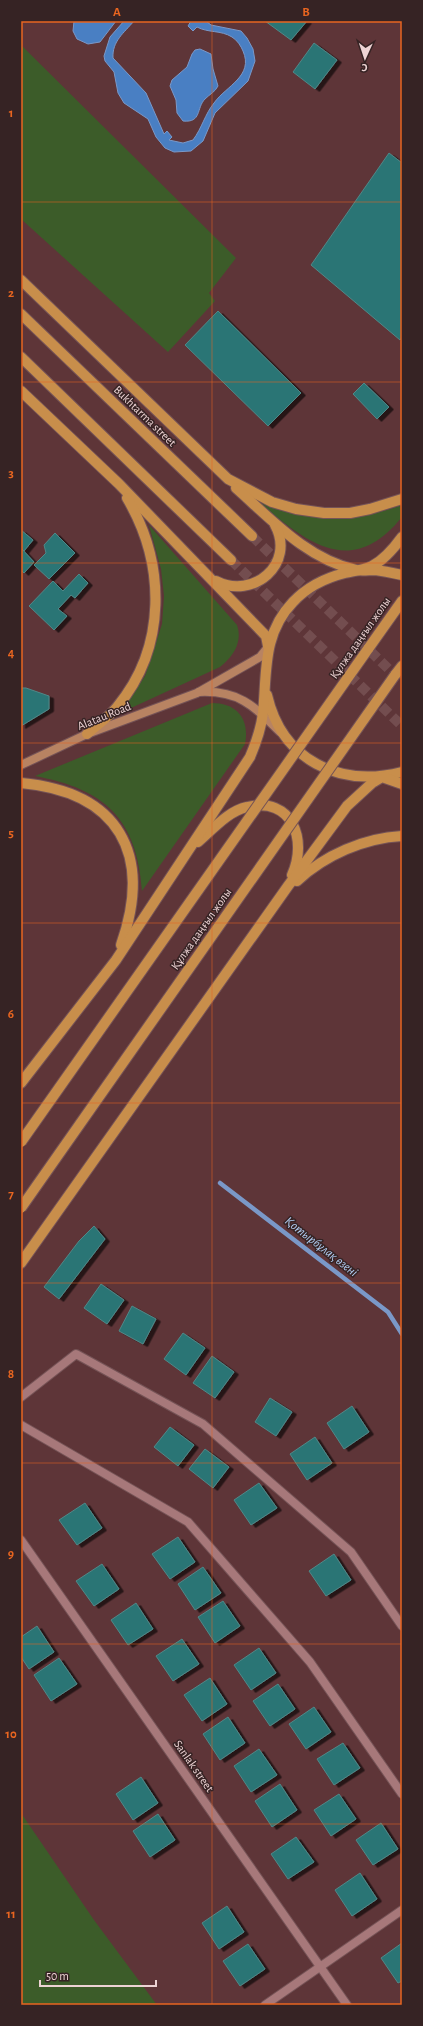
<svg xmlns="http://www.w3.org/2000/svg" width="423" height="2026" viewBox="0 0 423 2026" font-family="'Alegreya Sans',sans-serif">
<defs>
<filter id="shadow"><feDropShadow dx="4.5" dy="2.5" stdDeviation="0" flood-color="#0009"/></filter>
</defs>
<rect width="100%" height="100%" fill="#5e3538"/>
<g fill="#3c5c29">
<polygon points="21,45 236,258 209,293 215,301 168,352 21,219"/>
<path d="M258,502C310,518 349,524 402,505V517C351,580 307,542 258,502Z"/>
<path d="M149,525L237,625C243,642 233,657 220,667L118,714L145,676L162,624L164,596L161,569Z"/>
<path d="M212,703C237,703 250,719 245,744L142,891C137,818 104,789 35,776Z"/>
<polygon points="21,1813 94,1920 157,2005 21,2005"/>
</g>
<g fill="#497fc3" stroke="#7a98c8">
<polygon points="74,21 116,21 100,42 88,44 77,39 73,31"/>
<path d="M124,21H134C124,33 112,41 113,58L146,93L164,134L167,131L172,137L169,140L183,143L193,140C202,128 205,114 214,103C226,86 254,76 243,51C241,46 237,40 232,37C221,30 208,33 197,27L193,31L188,26L191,21H206L211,25L241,31L247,38L253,49L255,61L248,81L215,113L203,141L191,151L174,152L165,148L156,137L148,119L124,103L118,93L114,72L105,61L104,56L110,37Z"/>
<path d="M200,49L211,54L213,69L218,86C215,92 210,94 205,99C196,108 202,123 183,121L177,113L176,100L170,86L172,80L187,67L192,54L195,50Z"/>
</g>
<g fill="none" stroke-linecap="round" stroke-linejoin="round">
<polyline stroke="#7a98c8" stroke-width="4.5" points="220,1183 388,1312 402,1334"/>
</g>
<g fill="#2a7474" stroke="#508888" filter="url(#shadow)">
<polygon points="265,21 307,21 291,40"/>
<polygon points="314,43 337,60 315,89 293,72"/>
<polygon points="389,153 402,163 402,337 400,340 311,265"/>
<polygon points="218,311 301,393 268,426 185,345"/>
<polygon points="364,383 389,407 377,419 353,394"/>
<polygon points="21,530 33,540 24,551 21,548"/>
<polygon points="55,533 75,553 49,579 34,565 46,553 44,545"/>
<polygon points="21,548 34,562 24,573 21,570"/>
<polygon points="79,574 88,583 75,598 71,595 58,609 67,616 54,630 29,606 53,581 63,591"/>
<polygon points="21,688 26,688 49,696 49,709 21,726"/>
<polygon points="94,1226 105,1239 59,1299 44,1287 79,1241"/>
<polygon points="101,1284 124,1300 107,1324 84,1308"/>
<polygon points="132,1306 156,1319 143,1344 119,1331"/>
<polygon points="183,1333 205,1348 186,1375 164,1359"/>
<polygon points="212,1356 234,1372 215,1398 193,1383"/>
<polygon points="270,1398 292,1412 276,1436 255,1422"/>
<polygon points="352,1406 369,1432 344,1449 327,1423"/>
<polygon points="170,1427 194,1445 178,1466 154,1447"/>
<polygon points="315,1437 332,1463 307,1480 290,1454"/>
<polygon points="205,1449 229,1467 213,1488 189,1469"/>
<polygon points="259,1483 277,1508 251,1525 234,1500"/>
<polygon points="85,1503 102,1528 77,1545 59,1520"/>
<polygon points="178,1537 195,1562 170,1579 152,1554"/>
<polygon points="334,1554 351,1580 326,1596 309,1571"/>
<polygon points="102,1564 119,1589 94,1606 76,1581"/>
<polygon points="203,1567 221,1593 195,1610 178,1584"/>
<polygon points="223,1601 240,1626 215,1643 198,1617"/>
<polygon points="136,1603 153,1629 128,1645 111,1620"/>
<polygon points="37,1626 54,1652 29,1669 21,1657 21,1637"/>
<polygon points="182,1639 199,1664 173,1681 156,1656"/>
<polygon points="259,1648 276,1673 251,1690 234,1665"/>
<polygon points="59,1658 77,1684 51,1701 34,1675"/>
<polygon points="210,1678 227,1704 202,1721 184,1695"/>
<polygon points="278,1684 295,1709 270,1726 253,1701"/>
<polygon points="314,1707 331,1732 306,1749 289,1724"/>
<polygon points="228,1717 245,1743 220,1760 203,1734"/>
<polygon points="343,1743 360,1768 334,1785 317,1759"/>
<polygon points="259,1749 277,1775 251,1792 234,1766"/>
<polygon points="141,1777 158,1803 133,1820 116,1794"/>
<polygon points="280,1784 297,1810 272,1827 255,1801"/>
<polygon points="339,1794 356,1819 331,1836 314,1810"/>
<polygon points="158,1814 175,1840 150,1857 133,1831"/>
<polygon points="381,1823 398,1849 373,1865 356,1840"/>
<polygon points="296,1837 314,1862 288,1879 271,1854"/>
<polygon points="360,1873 377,1899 352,1916 335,1890"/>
<polygon points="227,1906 244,1932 219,1949 202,1923"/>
<polygon points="402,1943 402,1981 398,1983 381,1958"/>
<polygon points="248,1944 265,1969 240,1986 223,1961"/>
</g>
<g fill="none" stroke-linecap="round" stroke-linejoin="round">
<g stroke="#734d4f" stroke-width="10" stroke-dasharray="10 5" stroke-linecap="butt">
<polyline points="252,536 402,682"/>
<polyline points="231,560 402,726"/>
</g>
<defs>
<g id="street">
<polyline points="21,1397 76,1354 203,1424 351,1552 402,1626"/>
<polyline points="21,1425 188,1522 310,1662 402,1794"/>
<polyline points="21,1540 347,2005"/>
<polyline points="265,2005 402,1910"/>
</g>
<g id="secondary">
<path d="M199,692C239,690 254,706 280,732"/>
<polyline points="21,765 87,734 197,693 260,657 268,647"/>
</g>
<g id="primary">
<polyline points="21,280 228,479 272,502 296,509 324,513 350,513 370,509 402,499"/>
<polyline points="21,314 252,536"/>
<polyline points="21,357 231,560"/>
<polyline points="21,391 119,484 266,636 268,646"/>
<path d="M236,488C272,520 307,559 356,570C362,571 369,570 375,570C384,571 393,573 402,575"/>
<path d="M216,581C253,600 296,564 275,525"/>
<polyline points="368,649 402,601"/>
<polyline points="395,675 402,666"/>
<path d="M267,695C282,760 339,788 402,772"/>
<path d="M87,734C97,725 109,717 117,707C167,647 166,564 127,498"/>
<path d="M21,783C119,792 153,854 121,945"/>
<path d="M198,842C212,830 228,811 247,807C292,796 308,840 292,875"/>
<path d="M297,881C325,855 364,838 402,836"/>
<path d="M21,1083L116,960L250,757C256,743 261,729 263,713C267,673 262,634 293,602C307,587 325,578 345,573C353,571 364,570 372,566C384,560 394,548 402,537"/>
<polyline points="21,1263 288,886 347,806 372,783 382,777 402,784"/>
</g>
</defs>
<use href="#street" stroke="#755356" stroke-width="10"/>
<use href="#secondary" stroke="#755356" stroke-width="10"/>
<use href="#primary" stroke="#755356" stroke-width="12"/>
<use href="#street" stroke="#a7787a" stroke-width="8"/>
<use href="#secondary" stroke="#b88362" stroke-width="8"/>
<use href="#primary" stroke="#c88e4b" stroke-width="10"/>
<defs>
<g id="primary-bridge">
<polyline points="21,1142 368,649"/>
<polyline points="21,1208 395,675"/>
</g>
</defs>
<use href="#primary-bridge" stroke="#755356" stroke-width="12" stroke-linecap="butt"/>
<use href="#primary-bridge" stroke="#c88e4b" stroke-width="10"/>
</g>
<path fill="none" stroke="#e86520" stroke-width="1" stroke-opacity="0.55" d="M212,21V2005M21,202H402M21,382H402M21,563H402M21,743H402M21,923H402M21,1103H402M21,1283H402M21,1463H402M21,1644H402M21,1824H402"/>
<g text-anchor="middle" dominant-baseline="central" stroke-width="3" stroke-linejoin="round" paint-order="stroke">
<g font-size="12" fill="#edd3d4" stroke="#362324">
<text transform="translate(145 416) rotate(44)">Bukhtarma street</text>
<text transform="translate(360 638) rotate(-55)">Құлжа даңғыл жолы</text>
<text transform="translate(104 716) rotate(-22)">Alatau Road</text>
<text transform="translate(201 929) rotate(-55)">Құлжа даңғыл жолы</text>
<text transform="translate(194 1766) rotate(55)">Sanlak street</text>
</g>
<g font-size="13" font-style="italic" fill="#b2cef3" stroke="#362324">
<text transform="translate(321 1247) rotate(38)">Қотырбұлақ өзені</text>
</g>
</g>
<rect width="423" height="2026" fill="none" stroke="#362324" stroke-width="44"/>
<g transform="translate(365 58) rotate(183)" stroke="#362324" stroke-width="3" paint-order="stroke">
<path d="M0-3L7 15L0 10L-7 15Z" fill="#edd3d4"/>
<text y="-6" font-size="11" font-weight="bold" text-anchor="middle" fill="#edd3d4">С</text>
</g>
<path d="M40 1980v6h116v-6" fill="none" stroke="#edd3d4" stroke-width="2"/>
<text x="46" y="1980" font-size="12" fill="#edd3d4" stroke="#362324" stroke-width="3" paint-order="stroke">50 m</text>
<rect x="22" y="22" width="379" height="1982" fill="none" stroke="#e86520" stroke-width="1.5"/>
<g font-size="13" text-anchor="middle" font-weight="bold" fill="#e86520">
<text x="117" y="16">A</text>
<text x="306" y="16">B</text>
<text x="11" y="117">1</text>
<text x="11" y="297">2</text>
<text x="11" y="477">3</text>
<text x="11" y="657">4</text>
<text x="11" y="837">5</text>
<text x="11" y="1018">6</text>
<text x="11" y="1198">7</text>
<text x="11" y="1378">8</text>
<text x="11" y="1558">9</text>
<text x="11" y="1738">10</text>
<text x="11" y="1918">11</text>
</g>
</svg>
